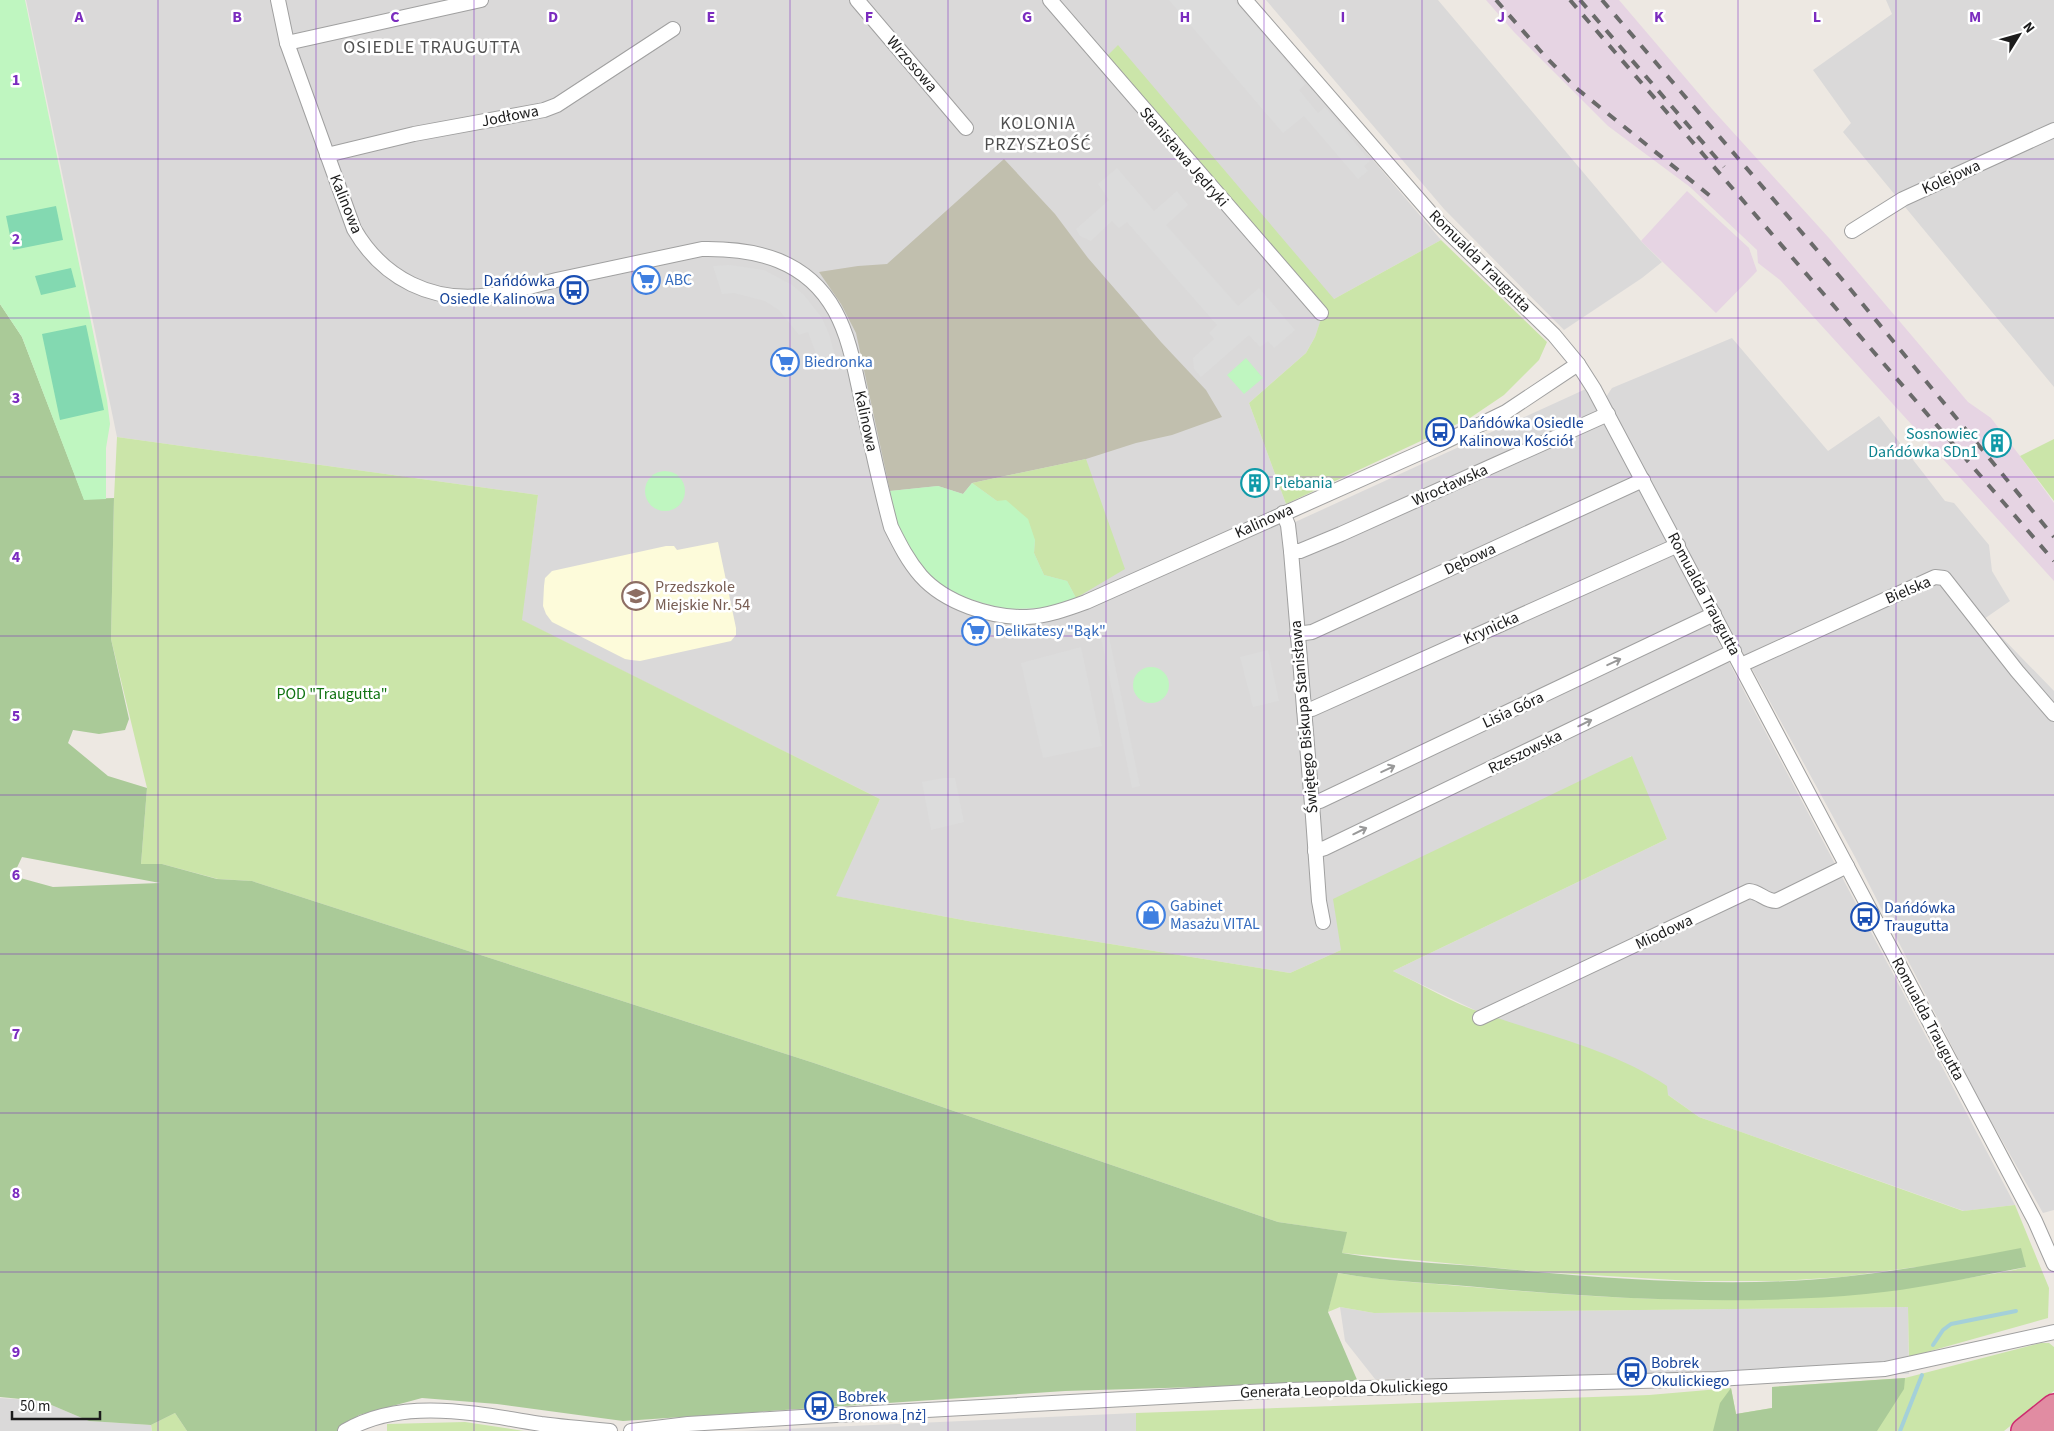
<svg xmlns="http://www.w3.org/2000/svg" width="2054" height="1431" viewBox="0 0 2054 1431" font-family="'Source Sans 3',sans-serif">
<rect width="100%" height="100%" fill="#ede8e2"/>
<g fill="#dad9d9">
<polygon points="26,0 1237,0 1441,240 1334,299 1324,311 1315,337 1306,353 1249,403 1293,523 1588,388 1747,697 2015,1205 1964,1211 1699,1117 1622,1062 1481,1013 1393,971 1667,839 1631,756 1341,950 1290,973 968,921 835,896 880,799 521,620 538,495 117,437"/>
<polygon points="1266,0 1438,0 1641,241 1662,262 1642,278 1564,330 1444,209"/>
<polygon points="1886,0 2054,0 2054,387 1843,132 1851,123 1813,70 1892,14"/>
<polygon points="1732,338 1828,451 1879,416 1945,501 1954,503 1989,545 1992,571 2010,601 1984,619 2054,691 2054,1210 2043,1213 1982,1105 1855,857 1710,592 1606,397 1612,388"/>
<polygon points="1340,1307 1374,1313 1908,1307 1909,1374 1375,1379 1345,1341"/>
<polygon points="0,1398 42,1401 89,1421 151,1425 152,1431 0,1431"/>
<polygon points="1136,1413 1136,1431 741,1431"/>
</g>
<g fill="#e6d4e3">
<polygon points="1486,0 1619,0 1712,109 1829,238 1968,402 1991,418 2020,456 2054,503 2054,581 1780,280 1758,263 1757,250 1690,187 1608,126 1514,32"/>
<polygon points="1687,191 1749,248 1757,271 1716,313 1641,241"/>
</g>
<polygon fill="#fdfbda" points="718,542 736,628 736,635 731,641 640,661 631,660 625,659 560,626 552,622 546,614 543,606 544,586 545,578 552,571 666,546 674,546 677,550"/>
<polygon fill="#c1bfae" points="1004,159 1055,214 1088,258 1161,342 1206,390 1222,417 1172,435 1136,443 1086,459 972,483 963,494 938,486 890,491 856,333 841,304 819,272 858,266 887,264"/>
<g fill="#cbe5a9">
<polygon points="1118,45 1334,299 1441,240 1547,342 1539,360 1504,395 1470,418 1286,504 1249,403 1306,353 1315,337 1324,310 1106,57"/>
<path d="M117,437L538,495L522,620L880,799L836,896L968,921L1290,973L1341,950L1333,899L1632,756L1667,839L1393,971C1423,985 1452,1003 1483,1013C1544,1035 1613,1049 1667,1086L1668,1095L1699,1117L1963,1211L2015,1205L2049,1288L2048,1318L1909,1357L1908,1307L1374,1313L1340,1307L1328,1312L1337,1273C1389,1282 1443,1284 1495,1289C1649,1302 1803,1308 1955,1280C1979,1276 2003,1273 2026,1267H1916L1842,1277L1780,1281H1692L1540,1272L1342,1253L1346,1232L1278,1222L814,1063L252,881L218,879L162,864H141L147,788L111,639L114,498Z"/>
<polygon points="2054,439 2054,501 2020,456"/>
<polygon points="1086,459 1125,569 1076,598 1067,581 1044,575 1034,553 1035,540 997,501 972,483"/>
<polygon points="2041,1343 2049,1343 2054,1347 2054,1391 2004,1431 1136,1431 1136,1413 1649,1395 1731,1388 1736,1414 1772,1408 1772,1387 1905,1378"/>
<polygon points="175,1413 187,1431 152,1431 151,1425"/>
<polygon points="465,1422 524,1431 387,1431 387,1424"/>
</g>
<g fill="#aaca98" fill-rule="evenodd">
<path d="M0,304L22,337L84,499L114,498L111,639L129,719L125,730L99,734L73,730L68,743L108,776L147,788L141,864H162L217,879L252,881L814,1063L1278,1222L1347,1232L1342,1253C1389,1261 1437,1263 1485,1267C1600,1278 1726,1289 1842,1277C1902,1271 1962,1259 2021,1248L2026,1267C1973,1277 1919,1289 1866,1294C1740,1306 1613,1299 1488,1288C1438,1283 1387,1282 1338,1273L1328,1312L1358,1382L1065,1391L623,1421L497,1404L422,1398L359,1415L338,1431H187L175,1413L151,1425L89,1421L42,1401L0,1397ZM22,857L160,883L53,887L13,876Z"/>
<polygon points="1905,1378 1904,1389 1877,1431 1713,1431 1720,1403 1731,1388 1736,1414 1772,1408 1772,1387"/>
</g>
<g fill="#bff6c0">
<polygon points="0,0 25,0 107,400 110,424 106,448 106,499 84,500 22,337 0,304"/>
<polygon points="1246,358 1263,378 1244,394 1227,375"/>
<circle cx="665" cy="491" r="20"/>
<polygon points="972,483 997,501 1006,500 1028,519 1035,540 1034,553 1044,575 1067,581 1076,598 1046,608 1005,609 965,598 935,582 914,559 900,535 890,491 938,486 963,494"/>
<circle cx="1151" cy="685" r="18"/>
</g>
<g fill="#83d9b1">
<polygon points="56,206 63,240 13,250 6,216"/>
<polygon points="71,268 76,287 41,295 35,276"/>
<polygon points="86,325 104,410 60,420 42,334"/>
</g>
<g fill="#dcdcdc">
<polygon points="1169,0 1234,0 1305,84 1299,90 1318,113 1325,107 1370,161 1364,166 1368,171 1358,179 1304,116 1283,133"/>
<polygon points="1117,168 1154,211 1177,191 1188,205 1166,225 1238,306 1259,288 1295,330 1274,348 1268,341 1260,347 1249,335 1201,377 1194,369 1193,358 1214,339 1209,333 1217,325 1127,222 1119,228 1112,221 1091,241 1080,236 1076,229 1109,200 1098,184"/>
<polygon points="730,265 764,270 792,285 804,295 822,318 829,334 837,363 821,367 808,332 799,335 779,310 765,301 734,293 722,294 713,266"/>
<polygon points="1106,622 1140,786 1132,788 1098,623"/>
<polygon points="1081,647 1102,746 1043,758 1021,663"/>
<polygon points="1268,650 1279,701 1253,707 1240,657"/>
<polygon points="944,778 955,778 964,822 931,830 922,782"/>
</g>
<g fill="none" stroke-linecap="round" stroke-linejoin="round">
<g stroke="#a4d0d9" stroke-width="4">
<polyline points="1933,1345 1943,1330 1951,1324 2016,1311"/>
<polyline points="1900,1431 1922,1375"/>
</g>
<defs>
<g id="minor">
<path d="M278,0L287,43L354,229C383,279 433,304 491,295C515,292 538,284 561,279C608,269 655,259 702,249C756,248 807,260 835,311C850,338 855,371 862,402C871,444 880,486 891,527C900,545 908,561 921,576C945,603 991,618 1027,617C1047,616 1067,609 1086,602L1440,444L1506,412L1578,364"/>
<polyline points="857,0 966,128"/>
<polyline points="1050,0 1321,313"/>
<polyline points="1245,0 1440,224 1554,335 1578,364 1594,389 2035,1221 2054,1264"/>
<polyline points="287,43 481,0"/>
<polyline points="327,155 414,134 544,110 557,105 673,29"/>
<polyline points="1852,231 1903,199 2054,130"/>
<polyline points="1283,513 1288,525 1291,551 1313,817 1319,901 1323,922"/>
<polyline points="1291,551 1300,551 1341,534 1608,414"/>
<polyline points="1297,634 1312,632 1643,480"/>
<polyline points="1741,665 1935,577 1944,578 2017,671 2054,714"/>
<polyline points="1304,710 1312,709 1678,545"/>
<polyline points="1312,803 1320,801 1714,614"/>
<polyline points="1315,851 1325,848 1734,651"/>
<path d="M1480,1018L1749,891C1760,892 1765,901 1776,901L1847,866"/>
<path d="M345,1431C404,1396 478,1414 541,1424C564,1427 587,1429 610,1431"/>
<polyline points="631,1431 688,1424 818,1416 1288,1390 1717,1379 1885,1369 2054,1332"/>
</g>
<g id="motorway">
<polyline points="2024,1431 2054,1407"/>
<polyline points="2053,1431 2054,1430"/>
</g>
</defs>
<use href="#minor" stroke="#a0a0a0" stroke-width="16"/>
<use href="#motorway" stroke="#cd2c6f" stroke-width="28"/>
<use href="#minor" stroke="#fff" stroke-width="14"/>
<use href="#motorway" stroke="#e18ca2" stroke-width="25"/>
<g stroke="#6a6a6a" stroke-width="4" stroke-dasharray="10 10" stroke-linecap="butt">
<polyline points="1496,0 1544,55 1576,88 1714,199"/>
<polyline points="1570,0 2054,561"/>
<polyline points="1580,0 1724,167"/>
<polyline points="1602,0 1847,285 2054,537"/>
</g>
</g>
<defs><path id="oneway-shaft" d="M-6 0H5M1.5-3L5.5 0L1.5 3" fill="none" stroke-width="1.6" stroke-linecap="round" stroke-linejoin="round" transform="scale(1.25)"/></defs>
<g stroke="#999">
<use href="#oneway-shaft" transform="translate(1614 662) rotate(-25)"/>
<use href="#oneway-shaft" transform="translate(1585 723) rotate(-26)"/>
<use href="#oneway-shaft" transform="translate(1388 769) rotate(-25)"/>
<use href="#oneway-shaft" transform="translate(1360 831) rotate(-26)"/>
</g>
<path fill="none" stroke="#7b2cbf" stroke-width="1" stroke-opacity="0.55" d="M158,0V1431M316,0V1431M474,0V1431M632,0V1431M790,0V1431M948,0V1431M1106,0V1431M1264,0V1431M1422,0V1431M1580,0V1431M1738,0V1431M1896,0V1431M0,159H2054M0,318H2054M0,477H2054M0,636H2054M0,795H2054M0,954H2054M0,1113H2054M0,1272H2054"/>
<defs>
<symbol id="supermarket-ring" viewBox="-11 -11 22 22"><circle r="9.5" fill="#fff" stroke="#3f7fe0" stroke-width="1.5"/><path d="M-6-5.5h2.5l.6 2H6L4.5 2H-2.5L-4.4-4H-6ZM-1.5 3.2a1.3 1.3 0 1 0 .1 0ZM3 3.2a1.3 1.3 0 1 0 .1 0Z" fill="#3f7fe0"/></symbol>
<symbol id="bus-ring" viewBox="-11 -11 22 22"><circle r="9.5" fill="#fff" stroke="#1a4fb4" stroke-width="1.5"/><path d="M-5-6H5V4H4V6H2V4H-2V6H-4V4H-5ZM-3.5-4V0h7V-4ZM-3.5 1.2v1.5H-2V1.2ZM2 1.2v1.5H3.5V1.2Z" fill="#1a4fb4"/></symbol>
<symbol id="building-ring" viewBox="-11 -11 22 22"><circle r="9.5" fill="#fff" stroke="#0f9aa8" stroke-width="1.5"/><path d="M-4-6H4V6H1V3H-1V6H-4ZM-2.5-4.3h1.7v1.8h-1.7ZM.8-4.3h1.7v1.8H.8ZM-2.5-1h1.7V.8h-1.7ZM.8-1h1.7V.8H.8Z" fill="#0f9aa8"/></symbol>
<symbol id="school-ring" viewBox="-11 -11 22 22"><circle r="9.5" fill="#fff" stroke="#8d6e63" stroke-width="1.5"/><path d="M0-5L7-2L0 1L-7-2ZM-4 1L0 2.5L4 1V4Q0 6-4 4Z" fill="#8d6e63"/></symbol>
<symbol id="shop-ring" viewBox="-11 -11 22 22"><circle r="9.5" fill="#fff" stroke="#3f7fe0" stroke-width="1.5"/><path d="M-5-2.5h2.3a2.7 3.5 0 0 1 5.4 0H5L5.5 6h-11ZM-1.5-2.5h3a1.5 2.3 0 0 0-3 0Z" fill="#3f7fe0"/></symbol>
</defs>
<g fill-rule="evenodd">
<use href="#supermarket-ring" x="630" y="264" width="32" height="32"/>
<use href="#bus-ring" x="558" y="274" width="32" height="32"/>
<use href="#supermarket-ring" x="769" y="346" width="32" height="32"/>
<use href="#bus-ring" x="1424" y="416" width="32" height="32"/>
<use href="#building-ring" x="1981" y="427" width="32" height="32"/>
<use href="#building-ring" x="1239" y="467" width="32" height="32"/>
<use href="#school-ring" x="620" y="580" width="32" height="32"/>
<use href="#supermarket-ring" x="960" y="615" width="32" height="32"/>
<use href="#shop-ring" x="1135" y="899" width="32" height="32"/>
<use href="#bus-ring" x="1849" y="901" width="32" height="32"/>
<use href="#bus-ring" x="1616" y="1356" width="32" height="32"/>
<use href="#bus-ring" x="803" y="1390" width="32" height="32"/>
</g>
<g text-anchor="middle" dominant-baseline="central" stroke-width="5" stroke-linejoin="round" paint-order="stroke">
<g font-size="16" fill="#1c1c1c" stroke="#fff">
<text transform="translate(912 64) rotate(49)">Wrzosowa</text>
<text transform="translate(510 116) rotate(-11)">Jodłowa</text>
<text transform="translate(1184 157) rotate(49)">Stanisława Jędryki</text>
<text transform="translate(1951 177) rotate(-24)">Kolejowa</text>
<text transform="translate(346 204) rotate(68)">Kalinowa</text>
<text transform="translate(1480 261) rotate(45)">Romualda Traugutta</text>
<text transform="translate(866 421) rotate(78)">Kalinowa</text>
<text transform="translate(1450 485) rotate(-24)">Wrocławska</text>
<text transform="translate(1264 521) rotate(-24)">Kalinowa</text>
<text transform="translate(1470 559) rotate(-25)">Dębowa</text>
<text transform="translate(1908 590) rotate(-23)">Bielska</text>
<text transform="translate(1704 594) rotate(62)">Romualda Traugutta</text>
<text transform="translate(1491 628) rotate(-24)">Krynicka</text>
<text transform="translate(1513 710) rotate(-25)">Lisia Góra</text>
<text transform="translate(1304 717) rotate(-95)">Świętego Biskupa Stanisława</text>
<text transform="translate(1525 752) rotate(-26)">Rzeszowska</text>
<text transform="translate(1664 932) rotate(-25)">Miodowa</text>
<text transform="translate(1928 1019) rotate(62)">Romualda Traugutta</text>
<text transform="translate(1344 1389) rotate(-2)">Generała Leopolda Okulickiego</text>
</g>
<g font-size="16" fill="#366cbe" stroke="#fff" text-anchor="start">
<text x="665" y="280">ABC</text>
<text x="804" y="362">Biedronka</text>
<text x="995" y="631">Delikatesy "Bąk"</text>
<text x="1170" y="906">Gabinet<tspan x="1170" dy="18">Masażu VITAL</tspan></text>
</g>
<g font-size="16" fill="#164399" stroke="#fff" text-anchor="start">
<text x="555" y="281" text-anchor="end">Dańdówka<tspan x="555" dy="18">Osiedle Kalinowa</tspan></text>
<text x="1459" y="423">Dańdówka Osiedle<tspan x="1459" dy="18">Kalinowa Kościół</tspan></text>
<text x="1884" y="908">Dańdówka<tspan x="1884" dy="18">Traugutta</tspan></text>
<text x="1651" y="1363">Bobrek<tspan x="1651" dy="18">Okulickiego</tspan></text>
<text x="838" y="1397">Bobrek<tspan x="838" dy="18">Bronowa [nż]</tspan></text>
</g>
<g font-size="16" fill="#0d838f" stroke="#fff" text-anchor="end">
<text x="1978" y="434">Sosnowiec<tspan x="1978" dy="18">Dańdówka SDn1</tspan></text>
<text x="1274" y="483" text-anchor="start">Plebania</text>
</g>
<g font-size="16" fill="#785e54" stroke="#fff" text-anchor="start">
<text x="655" y="587">Przedszkole<tspan x="655" dy="18">Miejskie Nr. 54</tspan></text>
</g>
<g font-size="16" fill="#107311" stroke="#fff">
<text x="332" y="694">POD "Traugutta"</text>
</g>
<g font-size="18" letter-spacing="1" fill="#4f4f4f" stroke="#fff">
<text x="432" y="47">OSIEDLE TRAUGUTTA</text>
<text x="1038" y="123">KOLONIA<tspan x="1038" dy="21">PRZYSZŁOŚĆ</tspan></text>
</g>
</g>
<g font-size="16" text-anchor="middle" font-weight="bold" fill="#7b2cbf" stroke="#fff" stroke-width="5" stroke-linejoin="round" paint-order="stroke">
<text x="79" y="22">A</text>
<text x="237" y="22">B</text>
<text x="395" y="22">C</text>
<text x="553" y="22">D</text>
<text x="711" y="22">E</text>
<text x="869" y="22">F</text>
<text x="1027" y="22">G</text>
<text x="1185" y="22">H</text>
<text x="1343" y="22">I</text>
<text x="1501" y="22">J</text>
<text x="1659" y="22">K</text>
<text x="1817" y="22">L</text>
<text x="1975" y="22">M</text>
<text x="16" y="85">1</text>
<text x="16" y="244">2</text>
<text x="16" y="403">3</text>
<text x="16" y="562">4</text>
<text x="16" y="721">5</text>
<text x="16" y="880">6</text>
<text x="16" y="1039">7</text>
<text x="16" y="1198">8</text>
<text x="16" y="1357">9</text>
</g>
<g transform="translate(2019 35) rotate(53)" stroke="#ffffff" stroke-width="4" paint-order="stroke">
<path d="M0-4L9 19L0 12L-9 19Z" fill="#1c1c1c"/>
<text y="-8" font-size="14" font-weight="bold" text-anchor="middle" fill="#1c1c1c">N</text>
</g>
<path d="M12 1411v8h88v-8" fill="none" stroke="#1c1c1c" stroke-width="2.5"/>
<text x="20" y="1411" font-size="15" fill="#1c1c1c" stroke="#ffffff" stroke-width="4" paint-order="stroke">50 m</text>
</svg>
